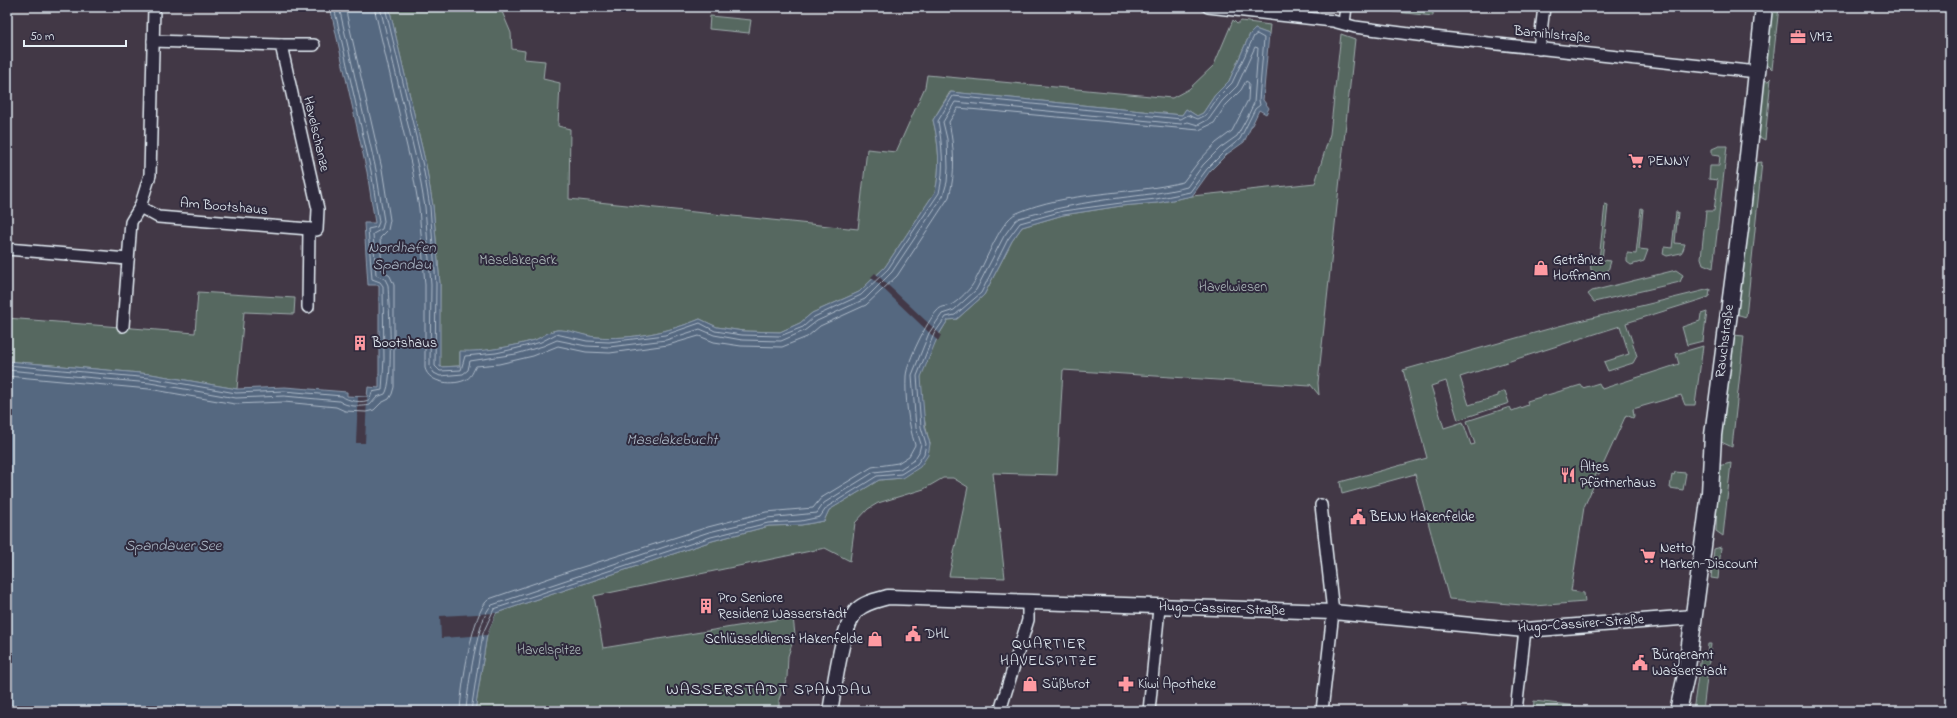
<svg xmlns="http://www.w3.org/2000/svg" width="1957" height="718" viewBox="0 0 1957 718" font-family="'Indie Flower',sans-serif">
<rect width="100%" height="100%" fill="#423846"/>
<filter id="ink" filterUnits="userSpaceOnUse"><feTurbulence type="fractalNoise" baseFrequency=".025" numOctaves="2"/><feDisplacementMap in="SourceGraphic" scale="8" xChannelSelector="R" yChannelSelector="G"/><feConvolveMatrix kernelMatrix="1 2 1 2 8 2 1 2 1" color-interpolation-filters="sRGB"/></filter>
<g filter="url(#ink)">
<g fill="#566760" stroke="#9facac">
<path d="M389,7H500L511,33L512,49L525,51L524,59L545,61L543,79L560,83L558,126L570,129L569,199L858,229L867,149L896,152L925,87L927,75L1172,98L1189,89L1214,65L1233,20L1237,24L1241,21L1270,25L1269,34L1255,29L1250,34L1229,81L1215,95L1203,113L1197,116L1186,109L1182,115L950,92L933,120C939,144 941,168 935,192L885,267L859,292L812,313L800,323L780,332L743,331L717,327L700,319C669,332 630,340 596,337C583,336 570,330 557,330C549,331 542,337 535,340C511,347 485,352 460,352V366L439,367L440,284L433,206L426,165Z"/>
<polygon points="1367,7 1433,7 1433,16 1368,9"/>
<polygon points="1771,7 1779,7 1772,69 1769,66 1764,65"/>
<polygon points="710,16 751,20 749,33 709,29"/>
<path d="M1341,34L1355,39L1318,383L1319,395L1310,384V386L1063,370L1057,475L993,473L1005,578L949,576L968,487L953,478H943L924,489L878,503L868,509L855,523L850,561L825,548L594,596L603,648L793,617L795,635L788,656L787,678L779,699V711H475L487,634L496,613L712,541L769,526L801,525L824,521L829,510L879,480L902,478L930,444C925,429 919,390 921,376C925,359 939,334 948,320L957,319L984,295L1012,241L1022,227L1063,215L1121,206L1157,203L1192,196L1315,183L1330,134Z"/>
<polygon points="1771,78 1765,140 1757,136 1763,80 1768,81"/>
<polygon points="1719,146 1727,146 1713,268 1703,264 1701,258 1706,211 1714,211 1718,180 1709,179 1710,166 1719,166 1720,155 1712,154 1712,149"/>
<polygon points="1762,162 1746,317 1736,314 1754,163"/>
<polygon points="1605,204 1608,205 1602,260 1611,261 1608,271 1597,273 1591,270 1590,260 1599,260"/>
<polygon points="1641,208 1643,209 1639,249 1648,250 1644,261 1631,265 1627,262 1627,253 1636,254"/>
<polygon points="1676,212 1678,212 1675,243 1685,244 1683,250 1681,253 1667,256 1663,254 1664,247 1672,248"/>
<polygon points="1676,270 1683,275 1680,282 1594,302 1588,294 1592,291"/>
<polygon points="1710,289 1709,297 1626,323 1637,356 1633,363 1608,371 1604,362 1629,354 1620,326 1460,377 1469,405 1498,396 1498,394 1505,391 1509,403 1458,420 1446,381 1431,386 1444,428 1463,422 1471,445 1475,444 1467,421 1510,407 1512,411 1528,405 1527,401 1581,385 1583,388 1599,383 1602,389 1679,364 1676,354 1703,346 1695,405 1685,405 1681,395 1633,409 1634,416 1633,418 1626,415 1599,474 1596,474 1595,477 1597,478 1584,507 1571,591 1584,593 1585,602 1534,606 1449,599 1415,474 1342,494 1340,482 1427,458 1403,370 1559,326"/>
<polygon points="198,292 295,298 294,314 244,312 237,389 151,374 7,361 7,318 195,333"/>
<polygon points="1707,312 1703,341 1687,345 1682,327 1700,321 1701,314"/>
<polygon points="1733,335 1744,336 1732,447 1719,441"/>
<polygon points="1731,463 1723,536 1716,531 1718,466"/>
<polygon points="1675,472 1686,473 1683,490 1670,488 1672,474 1674,475"/>
<polygon points="1721,547 1718,579 1711,578 1714,549"/>
<polygon points="1708,644 1711,644 1703,711 1693,711 1701,656 1707,657"/>
<polygon points="1534,701 1604,709 1604,711 1533,711"/>
</g>
<path fill="#546780" stroke="#8f9eb0" d="M330,7H389L426,165L433,206L440,284V367L460,366V351C485,352 510,347 535,340C542,337 549,331 557,330C570,329 583,336 596,337C630,340 669,332 700,319L717,327L743,331L780,332L800,323L812,313L859,292L885,267L935,192C941,168 939,144 933,120L951,92L1182,115L1186,109L1197,116L1203,113L1215,95L1229,81L1250,34L1255,29L1269,34L1263,100L1269,108L1266,114L1259,110L1244,142L1227,154L1210,171L1192,196L1157,203L1121,206L1063,215L1022,227L1012,241L984,295L957,319L948,320L938,336L921,377L925,427L930,444L928,455L920,467L903,478L879,480L829,510L824,521L801,525L769,526L712,541L496,613L487,634L475,711H7V361L151,374L237,389L285,387L347,392V396L367,397L368,387L379,388V285H368L364,223H375L367,172Z"/>
<g fill="#423846">
<polygon points="875,273 941,335 938,341 871,277"/>
<polygon points="358,397 367,397 365,443 356,443"/>
<polygon points="496,613 487,635 441,638 440,616"/>
</g>
<g fill="none" stroke-linecap="round" stroke-linejoin="round">
<g stroke="#adbac8" stroke-width="1">
<path d="M374,7L412,168L419,208L425,285V368C429,384 455,386 467,379C472,376 473,371 476,366L499,364L533,356L558,346L586,352L610,353L668,345L699,336L714,342L741,346L782,347L807,337L820,326L866,305L897,276L949,197C956,173 954,147 949,122L958,108L1199,130L1214,123L1226,105L1241,90L1246,81L1249,83L1248,100L1232,131L1216,143L1199,161L1183,182C1130,195 1067,191 1017,213C999,220 983,271 971,287C967,292 957,302 951,305C945,307 941,306 937,311C927,321 907,362 906,376C905,398 908,423 915,445L909,456L898,463L872,467L821,498L813,508L766,512L708,527L570,571L489,599C472,611 461,689 460,711"/>
<path d="M380,7L418,167L425,207L431,285L430,366L434,373L440,376L463,374L468,370L470,361L516,354L543,346L557,340L586,346L609,347L666,340L700,329L714,335L742,340L781,341L804,331L817,321L865,299L892,272L943,196L947,182L948,168L947,139L943,122L955,102L1181,124L1188,122L1198,125L1209,119L1222,101L1237,86L1255,47L1258,48L1254,103L1247,118L1237,136L1220,148L1203,165L1187,187C1164,193 1142,195 1119,198C1085,202 1053,209 1019,218L1015,221L1004,236L976,290L954,310L942,314L929,333L912,375L916,428L921,444L919,452L914,460L900,469L874,472L824,503L817,513L767,518L709,532L492,605C478,615 467,691 466,711"/>
<path d="M385,7L423,166L430,207L436,284L435,366L440,371L461,370L465,356L496,353L514,349L541,342L556,334L587,341L609,342L665,335L700,323L715,331L742,335L780,336L803,327L814,317L861,295L888,269L939,193C945,169 942,145 938,121L953,96L1181,119L1188,115L1198,119L1206,115L1218,97L1232,83L1254,36L1257,34L1264,38L1259,100L1260,105L1255,109L1240,139L1224,152L1207,169L1190,192L1156,199L1121,203L1063,211L1020,223L1008,239L981,293L955,315L946,317L934,334L917,376L921,427L926,444L924,454L917,464L901,474L877,476L827,507L820,517L801,521L768,523L711,537L494,609L483,633L471,711"/>
<path d="M7,365L150,378L236,393L284,391L342,396C347,401 364,404 370,399L372,392L382,390L384,359L383,286L380,282L372,279L368,229L377,227L379,222L371,171L334,7"/>
<path d="M7,370L150,383L236,398L284,396L339,401C347,407 361,407 370,405L377,397L385,394C394,382 389,304 388,285L385,279L376,275L373,234L382,229L384,221L376,170L339,7"/>
<polyline points="7,376 149,389 235,404 284,402 336,407 345,411 366,412 374,410 381,403 389,399 392,394 394,387 394,285 390,276 382,270 380,238 388,230 390,220 382,169 345,7"/>
</g>
<defs>
<g id="minor">
<polyline points="1208,7 1333,21 1355,27 1433,37 1757,72"/>
<polyline points="1344,23 1346,7"/>
<polyline points="281,45 314,45"/>
<polyline points="1539,49 1544,7"/>
<polyline points="140,207 158,217 309,229 317,230 318,209 281,45 153,41"/>
<polyline points="7,249 128,259"/>
<polyline points="308,307 309,229"/>
<polyline points="123,326 131,222 140,207 150,175 154,7"/>
<polyline points="1321,505 1333,612 1322,711"/>
<polyline points="1000,711 1028,620 1028,602"/>
<polyline points="1149,711 1159,608"/>
<polyline points="1516,711 1525,630"/>
</g>
<path id="tertiary" d="M830,711C835,686 841,628 857,610C865,602 878,600 888,597L1333,612L1525,630L1693,617"/>
<polyline id="secondary" points="1678,711 1686,675 1710,493 1713,435 1741,221 1764,7"/>
</defs>
<use href="#minor" stroke="#e8f1f8" stroke-width="14"/>
<use href="#tertiary" stroke="#e8f1f8" stroke-width="17"/>
<use href="#secondary" stroke="#e8f1f8" stroke-width="19"/>
<use href="#minor" stroke="#2f2a3d" stroke-width="11"/>
<use href="#tertiary" stroke="#2f2a3d" stroke-width="14"/>
<use href="#secondary" stroke="#2f2a3d" stroke-width="16"/>
</g>
</g>
<defs>
<symbol id="office-bare" viewBox="-9 -9 18 18"><path d="M-6-3h4V-5.5h4V-3h4V5H-6ZM-1-4.5V-3h2v-1.5ZM-6 0V1H6V0Z" fill="#ff9aa2" stroke="#2f2a3d" stroke-width="2.5" paint-order="stroke"/></symbol>
<symbol id="supermarket-bare" viewBox="-9 -9 18 18"><path d="M-6-5.5h2.5l.6 2H6L4.5 2H-2.5L-4.4-4H-6ZM-1.5 3.2a1.3 1.3 0 1 0 .1 0ZM3 3.2a1.3 1.3 0 1 0 .1 0Z" fill="#ff9aa2" stroke="#2f2a3d" stroke-width="2.5" paint-order="stroke"/></symbol>
<symbol id="shop-bare" viewBox="-9 -9 18 18"><path d="M-5-2.5h2.3a2.7 3.5 0 0 1 5.4 0H5L5.5 6h-11ZM-1.5-2.5h3a1.5 2.3 0 0 0-3 0Z" fill="#ff9aa2" stroke="#2f2a3d" stroke-width="2.5" paint-order="stroke"/></symbol>
<symbol id="building-bare" viewBox="-9 -9 18 18"><path d="M-4-6H4V6H1V3H-1V6H-4ZM-2.5-4.3h1.7v1.8h-1.7ZM.8-4.3h1.7v1.8H.8ZM-2.5-1h1.7V.8h-1.7ZM.8-1h1.7V.8H.8Z" fill="#ff9aa2" stroke="#2f2a3d" stroke-width="2.5" paint-order="stroke"/></symbol>
<symbol id="restaurant-bare" viewBox="-9 -9 18 18"><path d="M-5-6h1v4h1v-4h1v4h1v-4h1v5L-1.5 .5V6h-2V.5L-5-1ZM5-6V6H3V1.5H1.5Q1.5-4 5-6Z" fill="#ff9aa2" stroke="#2f2a3d" stroke-width="2.5" paint-order="stroke"/></symbol>
<symbol id="civic-bare" viewBox="-9 -9 18 18"><path d="M-.6-6.5H3V-4.5H.6V-3L4-1V1h2V6H-6V1h2V-1L-.6-3ZM-1.2 2.5V6h2.4V2.5Z" fill="#ff9aa2" stroke="#2f2a3d" stroke-width="2.5" paint-order="stroke"/></symbol>
<symbol id="pharmacy-bare" viewBox="-9 -9 18 18"><path d="M-2-6h4v4h4v4h-4v4h-4v-4h-4v-4h4Z" fill="#ff9aa2" stroke="#2f2a3d" stroke-width="2.5" paint-order="stroke"/></symbol>
</defs>
<g fill-rule="evenodd">
<use href="#office-bare" x="1787" y="26" width="22" height="22"/>
<use href="#supermarket-bare" x="1625" y="150" width="22" height="22"/>
<use href="#shop-bare" x="1530" y="257" width="22" height="22"/>
<use href="#building-bare" x="349" y="332" width="22" height="22"/>
<use href="#restaurant-bare" x="1557" y="464" width="22" height="22"/>
<use href="#civic-bare" x="1347" y="506" width="22" height="22"/>
<use href="#supermarket-bare" x="1637" y="545" width="22" height="22"/>
<use href="#building-bare" x="695" y="595" width="22" height="22"/>
<use href="#civic-bare" x="902" y="623" width="22" height="22"/>
<use href="#shop-bare" x="864" y="628" width="22" height="22"/>
<use href="#civic-bare" x="1629" y="652" width="22" height="22"/>
<use href="#shop-bare" x="1019" y="673" width="22" height="22"/>
<use href="#pharmacy-bare" x="1115" y="673" width="22" height="22"/>
</g>
<g text-anchor="middle" dominant-baseline="central" stroke-width="4" stroke-linejoin="round" paint-order="stroke">
<g font-size="14" fill="#e8f1f8" stroke="#2f2a3d">
<text transform="translate(1552 35) rotate(6)">Bamihlstraße</text>
<text transform="translate(316 134) rotate(77)">Havelschanze</text>
<text transform="translate(224 207) rotate(5)">Am Bootshaus</text>
<text transform="translate(1725 341) rotate(-83)">Rauchstraße</text>
<text transform="translate(1222 609) rotate(2)">Hugo-Cassirer-Straße</text>
<text transform="translate(1581 624) rotate(-4)">Hugo-Cassirer-Straße</text>
</g>
<g font-size="14" fill="#e8f1f8" stroke="#2f2a3d" text-anchor="start">
<text x="1810" y="37">VMZ</text>
<text x="1648" y="161">PENNY</text>
<text x="1553" y="260">Getränke<tspan x="1553" dy="16">Hoffmann</tspan></text>
<text x="372" y="343">Bootshaus</text>
<text x="1580" y="467">Altes<tspan x="1580" dy="16">Pförtnerhaus</tspan></text>
<text x="1370" y="517">BENN Hakenfelde</text>
<text x="1660" y="548">Netto<tspan x="1660" dy="16">Marken-Discount</tspan></text>
<text x="718" y="598">Pro Seniore<tspan x="718" dy="16">Residenz Wasserstadt</tspan></text>
<text x="925" y="634">DHL</text>
<text x="863" y="639" text-anchor="end">Schlüsseldienst Hakenfelde</text>
<text x="1652" y="655">Bürgeramt<tspan x="1652" dy="16">Wasserstadt</tspan></text>
<text x="1042" y="684">Süßbrot</text>
<text x="1138" y="684">Kiwi Apotheke</text>
</g>
<g font-size="14" fill="#aebabb" stroke="#2f2a3d">
<text x="518" y="260">Maselakepark</text>
<text x="1233" y="287">Havelwiesen</text>
<text x="549" y="650">Havelspitze</text>
</g>
<g font-size="15" font-style="italic" fill="#adbac8" stroke="#2f2a3d">
<text x="402" y="248">Nordhafen<tspan x="402" dy="17">Spandau</tspan></text>
<text x="672" y="440">Maselakebucht</text>
<text x="173" y="546">Spandauer See</text>
</g>
<g font-size="15" letter-spacing="1" fill="#e8f1f8" stroke="#2f2a3d">
<text x="1049" y="644">QUARTIER<tspan x="1049" dy="17">HAVELSPITZE</tspan></text>
</g>
<g font-size="16" letter-spacing="1" fill="#e8f1f8" stroke="#2f2a3d">
<text x="769" y="690">WASSERSTADT SPANDAU</text>
</g>
</g>
<rect width="1957" height="718" fill="none" stroke="#2f2a3d" stroke-width="24"/>
<rect x="12" y="12" width="1933" height="694" fill="none" stroke="#e8f1f8" stroke-width="1.5" filter="url(#ink)"/>
<path d="M24 40v6h102v-6" fill="none" stroke="#e8f1f8" stroke-width="2"/>
<text x="30" y="40" font-size="12" fill="#e8f1f8" stroke="#2f2a3d" stroke-width="3" paint-order="stroke">50 m</text>
</svg>
